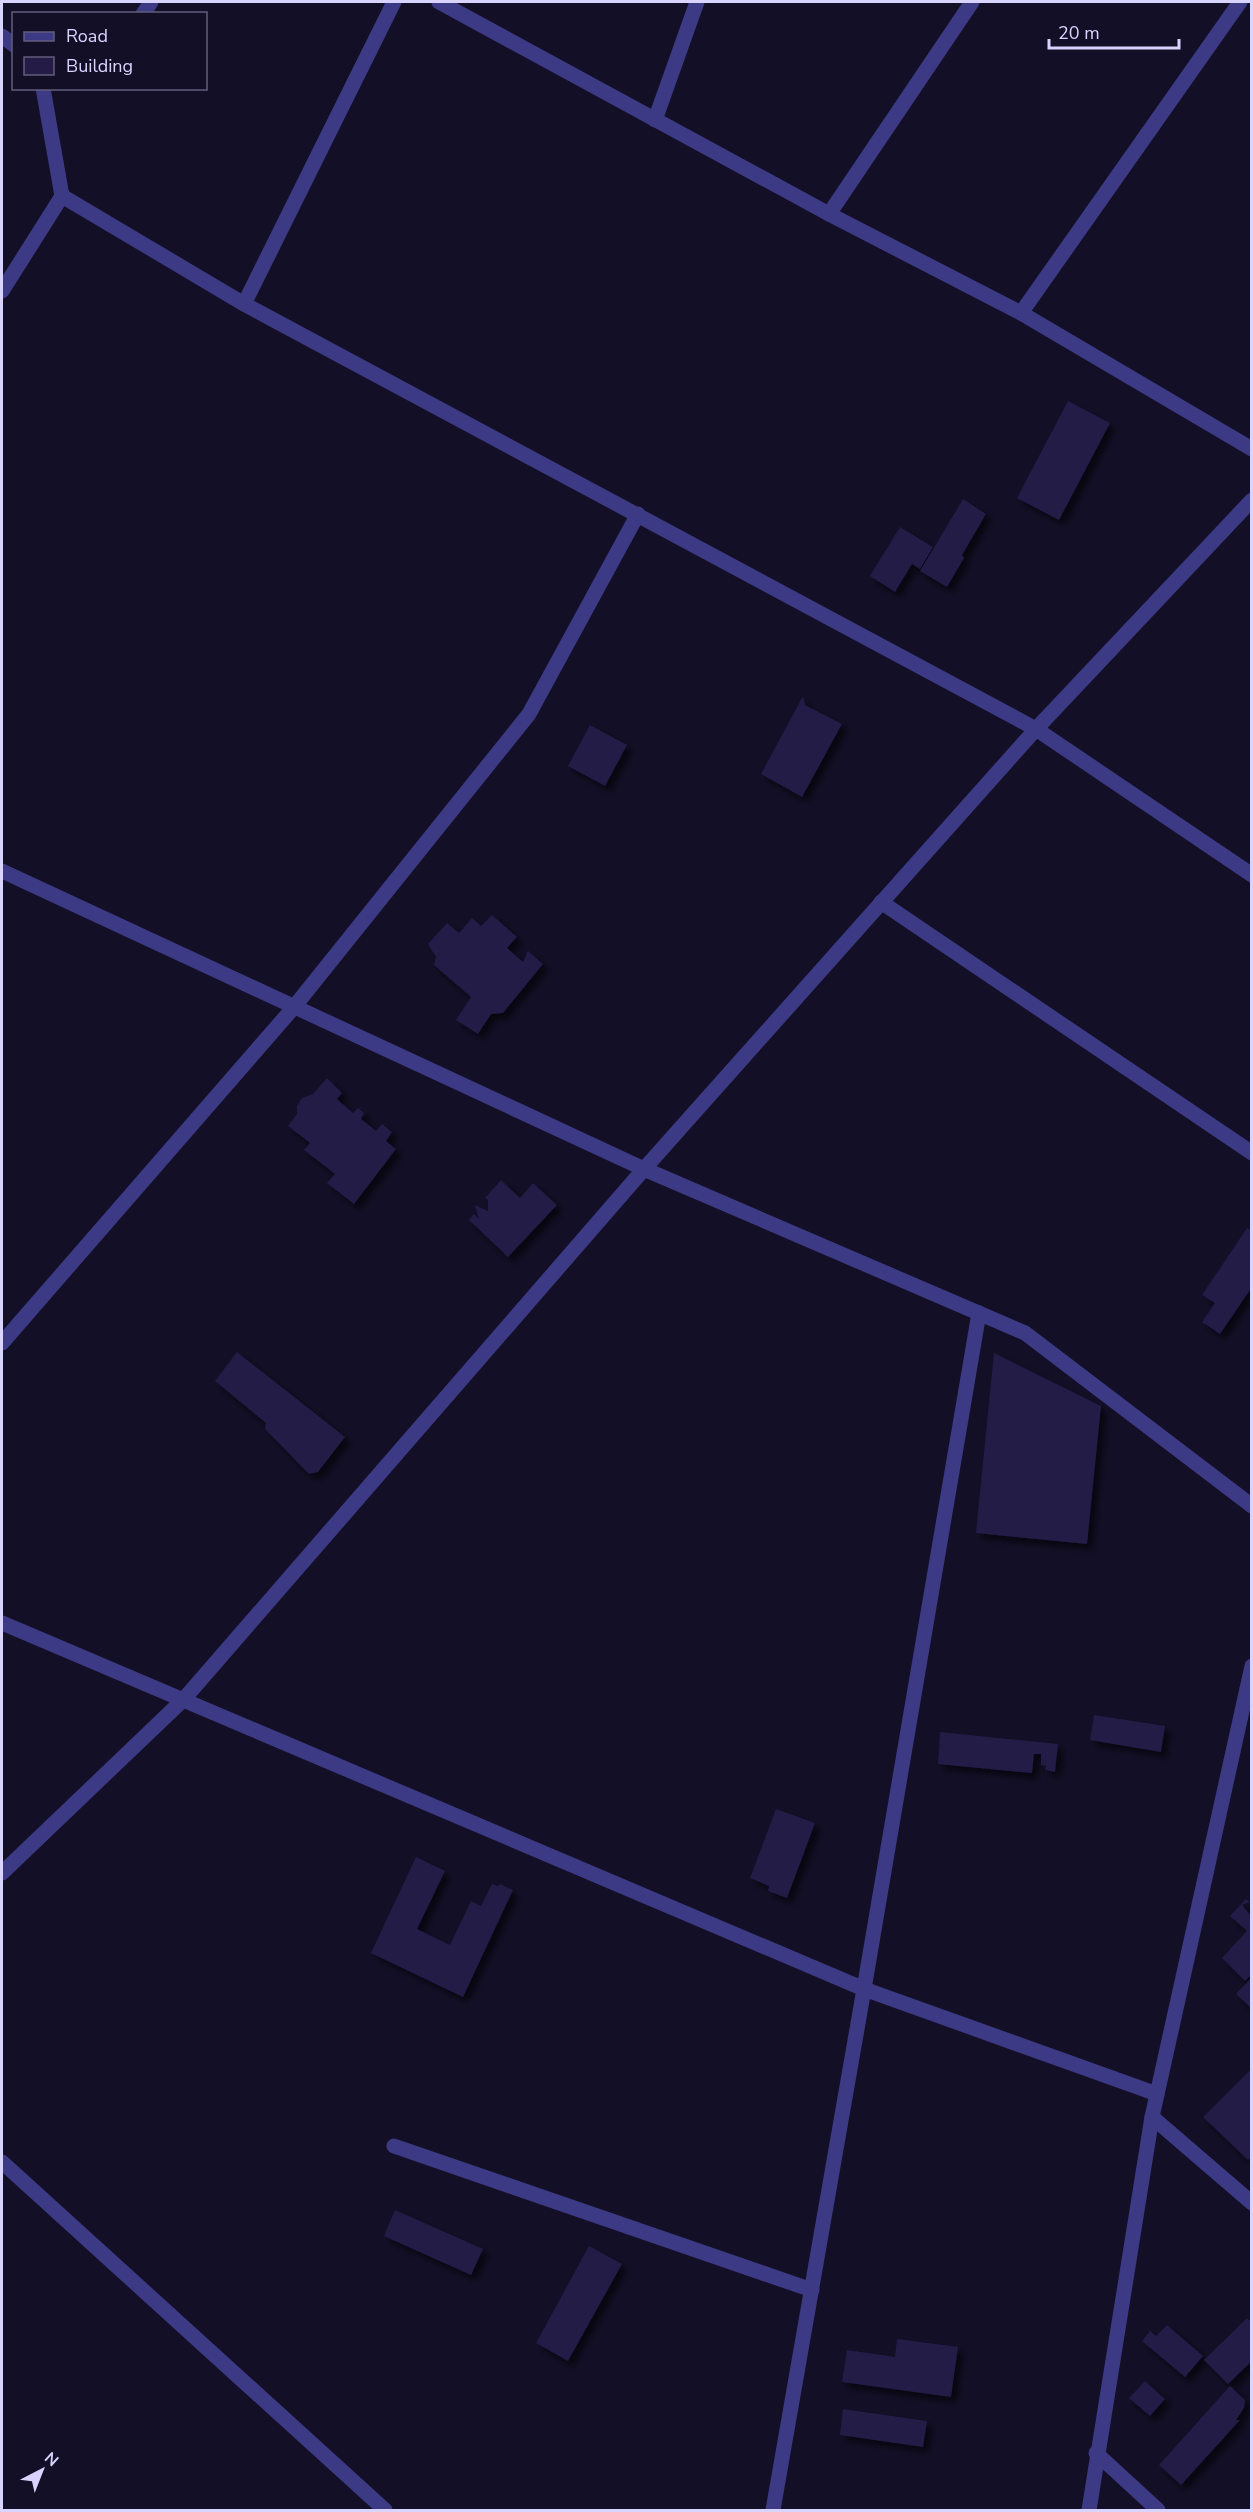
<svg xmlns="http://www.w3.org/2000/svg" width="1253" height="2512" viewBox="0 0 1253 2512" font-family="'Nunito Sans',sans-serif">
<defs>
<filter id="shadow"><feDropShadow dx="5.5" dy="5.5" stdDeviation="3" flood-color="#0009"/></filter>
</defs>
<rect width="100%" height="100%" fill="#130f26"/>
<g fill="#241b47" filter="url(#shadow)">
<polygon points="1068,401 1110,423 1059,520 1017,498"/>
<polygon points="963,499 986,514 962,555 964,558 947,587 920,571"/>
<polygon points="900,527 933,547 920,569 912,564 895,592 870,576"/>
<polygon points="803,696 805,705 842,724 802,797 761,774"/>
<polygon points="590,725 627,745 605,786 568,766"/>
<polygon points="492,915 517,937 507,948 523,962 528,951 543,964 503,1013 491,1014 478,1034 456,1020 471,997 434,965 436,957 428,944 447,923 459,933 472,918 481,926"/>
<polygon points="327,1078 342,1093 337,1099 353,1113 358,1108 364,1113 361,1119 376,1131 382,1124 392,1132 386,1141 396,1149 354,1204 327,1183 335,1174 304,1150 310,1143 288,1126 297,1114 297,1106 302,1098 313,1094"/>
<polygon points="501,1180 520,1198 533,1183 557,1205 508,1257 469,1220 474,1214 479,1219 475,1205 488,1211 488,1200 485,1198"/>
<polygon points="1247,1228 1252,1231 1252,1287 1220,1334 1202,1322 1215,1303 1202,1295"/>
<polygon points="237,1352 345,1437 318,1472 309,1474 265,1429 266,1423 215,1381"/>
<polygon points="994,1353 1101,1406 1087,1544 976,1533"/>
<polygon points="1094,1715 1165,1726 1161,1752 1090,1740"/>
<polygon points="940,1732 1058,1744 1055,1772 1045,1770 1046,1766 1041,1765 1041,1754 1034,1754 1032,1773 938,1764"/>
<polygon points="776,1809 815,1823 787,1898 768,1891 769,1886 750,1878"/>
<polygon points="416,1857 445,1871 417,1929 450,1945 471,1901 481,1906 492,1884 498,1886 500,1884 513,1890 463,1997 371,1953"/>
<polygon points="1246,1899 1250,1902 1242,1905 1252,1917 1252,1974 1245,1981 1222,1958 1247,1931 1230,1916"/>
<polygon points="1252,1977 1252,2009 1236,1994"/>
<polygon points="1252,2068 1252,2156 1248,2160 1203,2117"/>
<polygon points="395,2210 483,2249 471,2275 384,2236"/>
<polygon points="589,2246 622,2264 568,2361 536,2343"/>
<polygon points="1247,2318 1252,2323 1252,2361 1228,2384 1204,2360"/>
<polygon points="1167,2325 1203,2356 1185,2377 1142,2341 1150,2331 1156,2336"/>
<polygon points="897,2339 958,2347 951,2397 842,2382 847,2350 895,2357"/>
<polygon points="1145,2381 1165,2399 1150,2416 1129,2398"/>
<polygon points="1230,2386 1245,2400 1244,2408 1236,2420 1240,2420 1181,2485 1159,2465"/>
<polygon points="843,2409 927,2421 923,2447 840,2435"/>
</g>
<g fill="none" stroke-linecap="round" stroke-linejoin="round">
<g stroke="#3d3a85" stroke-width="15">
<polyline points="439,2 829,214 1021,313 1252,449"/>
<polyline points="143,14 151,2"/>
<polyline points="2,36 14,45"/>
<polyline points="43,88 62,196"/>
<polyline points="655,120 697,2"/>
<polyline points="829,214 972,2"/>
<polyline points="2,291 62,196 244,304 1036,729 1252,875"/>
<polyline points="244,304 394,2"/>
<polyline points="1021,313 1240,2"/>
<polyline points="2,871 644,1169 1025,1333 1252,1506"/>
<polyline points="881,902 1252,1153"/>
<polyline points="2,1343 294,1007 529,714 638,514"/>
<polyline points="2,1623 864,1989 979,1313"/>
<polyline points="2,1873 184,1699 644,1169 1036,729 1252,500"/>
<polyline points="1152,2117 1252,2203"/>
<polyline points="394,2146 812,2290"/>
<polyline points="2,2162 385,2510"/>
<polyline points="1096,2453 1158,2510"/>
<polyline points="773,2510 864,1989 1157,2094"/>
<polyline points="1089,2510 1152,2117 1252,1666"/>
</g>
</g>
<rect width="1253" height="2512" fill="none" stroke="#d9d4ff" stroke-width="6"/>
<rect x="12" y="12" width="195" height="78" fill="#130f26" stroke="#625e7d" stroke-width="1.5"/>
<rect x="24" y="32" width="30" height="9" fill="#3d3a85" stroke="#625e7d" stroke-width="1.5"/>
<text x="66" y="42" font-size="18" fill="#d9d4ff">Road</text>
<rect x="24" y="57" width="30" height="18" fill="#241b47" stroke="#625e7d" stroke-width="1.5"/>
<text x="66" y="72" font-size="18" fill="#d9d4ff">Building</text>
<g transform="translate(42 2470) rotate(42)" stroke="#130f26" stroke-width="4.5" paint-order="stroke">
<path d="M0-4.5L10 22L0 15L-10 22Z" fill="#d9d4ff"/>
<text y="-9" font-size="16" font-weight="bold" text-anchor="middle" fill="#d9d4ff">N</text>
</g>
<path d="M1049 39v9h130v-9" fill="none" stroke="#d9d4ff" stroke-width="3"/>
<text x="1058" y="39" font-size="18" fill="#d9d4ff" stroke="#130f26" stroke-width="4.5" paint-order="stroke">20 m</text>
</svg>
